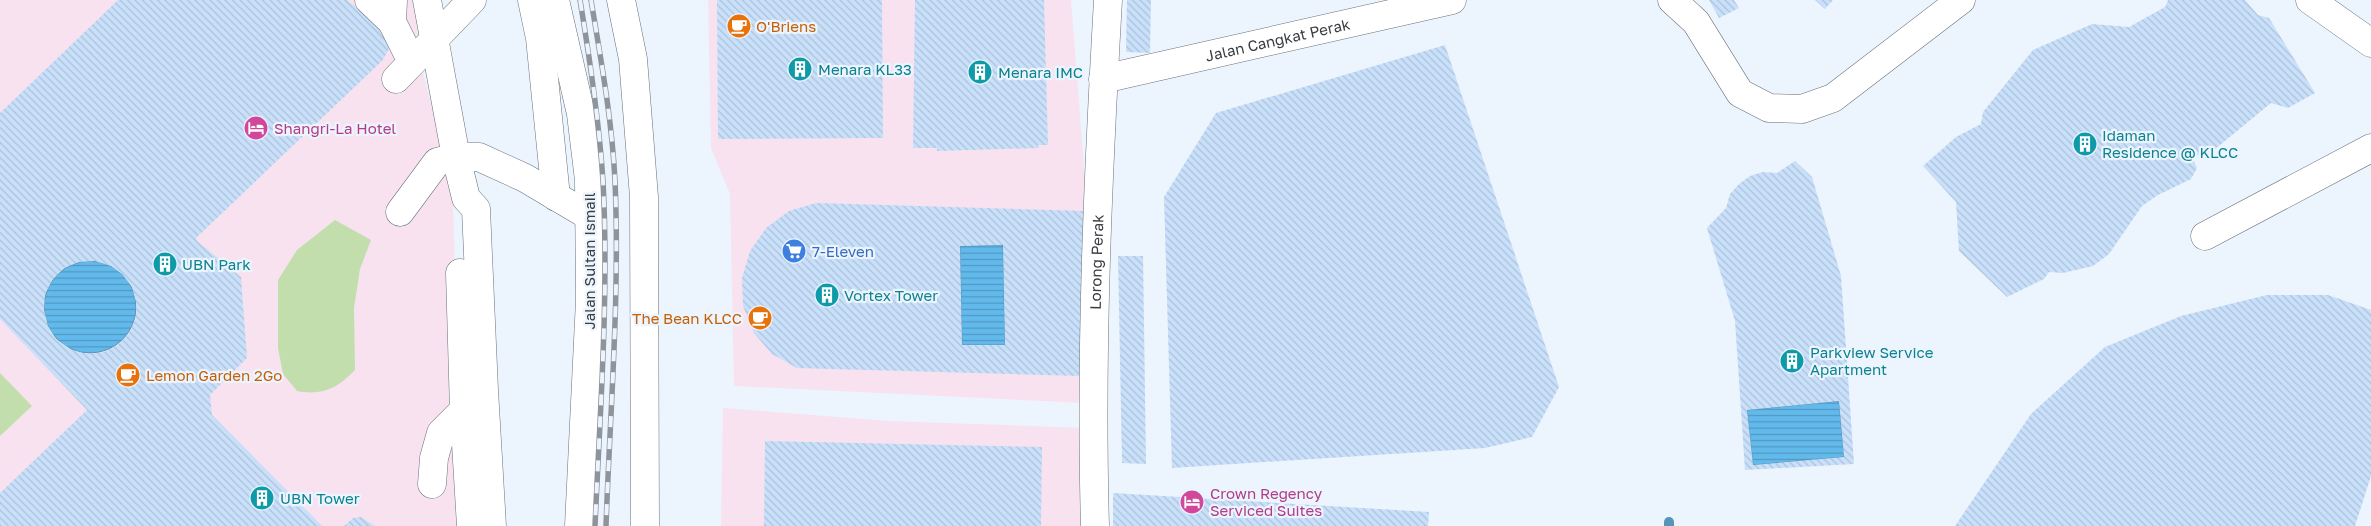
<svg xmlns="http://www.w3.org/2000/svg" width="2371" height="526" viewBox="0 0 2371 526" font-family="'Golos Text',sans-serif">
<defs>
<pattern id="water-rules" width="6" height="5" patternUnits="userSpaceOnUse" patternTransform="scale(1.25)"><rect width="6" height="5" fill="#62baec"/><path d="M0 2.5h6" fill="none" stroke="#5298c1"/></pattern>
<pattern id="building-back-hatch" width="6" height="6" patternUnits="userSpaceOnUse" patternTransform="scale(1.25)"><rect width="6" height="6" fill="#c9e0fb"/><path d="M-1 5l2 2M0 0l6 6M5-1l2 2" fill="none" stroke="#adc1d8"/></pattern>
</defs>
<rect width="100%" height="100%" fill="#ecf4fe"/>
<g fill="#f8e2f0">
<polygon points="0,0 414,0 422,69 439,134 452,171 463,526 0,526"/>
<polygon points="708,0 1071,0 1087,205 1082,403 734,386 730,194 711,148"/>
<polygon points="723,408 888,421 1085,428 1082,526 721,526"/>
</g>
<g fill="#c3dead">
<path d="M335,220L371,240L360,269L354,308L355,370C338,388 322,396 297,391L283,374L278,348V280L297,250Z"/>
<polygon points="0,373 32,406 0,436"/>
</g>
<g fill="url(#water-rules)" stroke="#5694b8">
<polygon points="1003,245 1005,345 962,345 960,246"/>
<circle cx="90" cy="307" r="46"/>
<polygon points="1839,401 1844,457 1753,465 1747,410"/>
</g>
<g fill="none" stroke-linecap="round" stroke-linejoin="round">
<polyline stroke="#5694b8" stroke-width="10" points="1669,526 1669,522"/>
</g>
<g fill="url(#building-back-hatch)" fill-rule="evenodd">
<path d="M118,0H347L378,25L390,42L389,49L382,61L196,238L197,241L241,277L247,358L210,395L212,415L322,526H0V493L87,410L0,319V113ZM95,261L111,266L122,274L132,287L136,302V318L129,333L118,345L104,352L87,354L72,350L56,339L48,326L44,310L45,294L53,279L64,268L79,262Z"/>
<polygon points="717,0 882,0 883,138 718,139"/>
<polygon points="915,0 1044,0 1048,145 1038,145 1039,148 937,151 937,148 913,148"/>
<polygon points="1127,0 1151,0 1150,53 1126,52"/>
<polygon points="1709,0 1734,0 1739,8 1719,18"/>
<polygon points="1815,0 1833,0 1825,9"/>
<polygon points="2168,0 2245,0 2258,15 2269,18 2315,93 2288,108 2271,103 2214,150 2192,157 2197,168 2191,179 2158,195 2142,206 2109,254 2093,266 2063,273 2049,272 2044,279 2007,297 1959,251 1956,202 1923,166 1956,137 1981,124 1983,112 2033,50 2092,24 2129,27 2165,7"/>
<polygon points="1445,45 1559,387 1532,437 1485,448 1172,468 1164,197 1216,113"/>
<path d="M1795,161L1812,177L1841,276L1854,464L1745,470L1735,321L1707,228L1726,208L1730,194L1739,184L1750,176L1763,172L1777,173ZM1839,401L1844,457L1753,465L1747,410Z"/>
<path d="M816,203L1084,211L1080,376L797,368L772,354L754,333L743,306L742,278L750,251L766,228L789,211ZM1003,245L1005,345H962L960,246Z"/>
<polygon points="1118,256 1143,256 1146,464 1122,463"/>
<polygon points="2267,295 2328,295 2371,310 2371,476 2355,526 1955,526 2031,414 2105,347 2181,316"/>
<polygon points="765,441 1042,447 1041,526 764,526"/>
<polygon points="1113,493 1429,512 1428,526 1113,526"/>
<polygon points="361,517 375,526 344,526 353,518"/>
</g>
<g fill="none" stroke-linecap="round" stroke-linejoin="round">
<defs>
<g id="minor">
<polyline points="369,0 392,22"/>
<polyline points="393,0 392,22 412,62"/>
<polyline points="427,0 456,157 466,198 476,209 484,390 492,526"/>
<polyline points="532,0 540,38 556,197"/>
<polyline points="1672,0 1696,22 1740,93 1769,108 1802,109 1833,98 1961,0"/>
<polyline points="2310,0 2371,43"/>
<polyline points="396,79 472,0"/>
<path id="s1" d="M1103,79L1452,0"/>
<polyline points="400,212 437,162 456,157 479,157 525,178 589,216"/>
<polyline points="2205,236 2371,148"/>
<polyline points="460,273 464,411 471,526"/>
<polyline points="432,484 434,458 441,433 472,402"/>
<path id="s2" d="M1095,526C1090,351 1098,175 1108,0"/>
</g>
<g id="major">
<polyline points="555,0 581,114 589,180 590,300 579,526"/>
<polyline points="621,0 633,59 644,197 645,526"/>
</g>
</defs>
<use href="#minor" stroke="#6a717a" stroke-width="29"/>
<use href="#major" stroke="#6a717a" stroke-width="29"/>
<use href="#minor" stroke="#fff" stroke-width="28"/>
<use href="#major" stroke="#fff" stroke-width="28"/>
<defs>
<g id="rail">
<path d="M580,0C590,60 599,120 603,181C609,295 600,411 595,526"/>
<path d="M591,0C601,60 612,120 615,181C620,295 610,411 606,526"/>
</g>
</defs>
<use href="#rail" stroke="#8f949b" stroke-width="5.5"/>
<use href="#rail" stroke="#ecf4fe" stroke-width="4" stroke-dasharray="11" stroke-linecap="butt"/>
</g>
<defs>
<symbol id="cafe-disc" viewBox="-11 -11 22 22"><circle r="9.5" fill="#e8710a" stroke="#ecf4fe"/><path d="M-5.5-4.5H6V0H3Q3 3.5 0 3.5H-2.5Q-5.5 3.5-5.5 0ZM3-3.2v2h1.7v-2ZM-6 4.5H4V6H-6Z" fill="#fff"/></symbol>
<symbol id="building-disc" viewBox="-11 -11 22 22"><circle r="9.5" fill="#0f9aa8" stroke="#ecf4fe"/><path d="M-4-6H4V6H1V3H-1V6H-4ZM-2.5-4.3h1.7v1.8h-1.7ZM.8-4.3h1.7v1.8H.8ZM-2.5-1h1.7V.8h-1.7ZM.8-1h1.7V.8H.8Z" fill="#fff"/></symbol>
<symbol id="hotel-disc" viewBox="-11 -11 22 22"><circle r="9.5" fill="#d1479c" stroke="#ecf4fe"/><path d="M-6-4.5h1.5V1H6V5H4.5V3h-9V5H-6ZM-4 0a1.8 1.8 0 1 1 3.6 0ZM.5 0V-2.5h3Q6-2.5 6 0Z" fill="#fff"/></symbol>
<symbol id="supermarket-disc" viewBox="-11 -11 22 22"><circle r="9.5" fill="#3f7fe0" stroke="#ecf4fe"/><path d="M-6-5.5h2.5l.6 2H6L4.5 2H-2.5L-4.4-4H-6ZM-1.5 3.2a1.3 1.3 0 1 0 .1 0ZM3 3.2a1.3 1.3 0 1 0 .1 0Z" fill="#fff"/></symbol>
</defs>
<g fill-rule="evenodd">
<use href="#cafe-disc" x="725" y="12" width="28" height="28"/>
<use href="#building-disc" x="786" y="55" width="28" height="28"/>
<use href="#building-disc" x="966" y="58" width="28" height="28"/>
<use href="#hotel-disc" x="242" y="114" width="28" height="28"/>
<use href="#building-disc" x="2071" y="130" width="28" height="28"/>
<use href="#supermarket-disc" x="780" y="237" width="28" height="28"/>
<use href="#building-disc" x="151" y="250" width="28" height="28"/>
<use href="#building-disc" x="813" y="281" width="28" height="28"/>
<use href="#cafe-disc" x="746" y="304" width="28" height="28"/>
<use href="#building-disc" x="1778" y="347" width="28" height="28"/>
<use href="#cafe-disc" x="114" y="361" width="28" height="28"/>
<use href="#building-disc" x="248" y="484" width="28" height="28"/>
<use href="#hotel-disc" x="1178" y="488" width="28" height="28"/>
</g>
<g text-anchor="middle" dominant-baseline="central" stroke-width="4.5" stroke-linejoin="round" paint-order="stroke">
<g font-size="15" fill="#c56008" stroke="#ecf4fe" text-anchor="start">
<text x="756" y="26">O'Briens</text>
<text x="742" y="318" text-anchor="end">The Bean KLCC</text>
<text x="146" y="375">Lemon Garden 2Go</text>
</g>
<g font-size="15" fill="#393c40" stroke="#ecf4fe">
<text stroke="none"><textPath href="#s1" startOffset="179">Jalan Cangkat Perak</textPath></text>
<text transform="translate(589 261) rotate(-90)">Jalan Sultan Ismail</text>
<text stroke="none"><textPath href="#s2" startOffset="264">Lorong Perak</textPath></text>
</g>
<g font-size="15" fill="#0d838f" stroke="#ecf4fe" text-anchor="start">
<text x="818" y="69">Menara KL33</text>
<text x="998" y="72">Menara IMC</text>
<text x="2102" y="135">Idaman<tspan x="2102" dy="17">Residence @ KLCC</tspan></text>
<text x="182" y="264">UBN Park</text>
<text x="844" y="295">Vortex Tower</text>
<text x="1810" y="352">Parkview Service<tspan x="1810" dy="17">Apartment</tspan></text>
<text x="280" y="498">UBN Tower</text>
</g>
<g font-size="15" fill="#b23c85" stroke="#ecf4fe" text-anchor="start">
<text x="274" y="128">Shangri-La Hotel</text>
<text x="1210" y="493">Crown Regency<tspan x="1210" dy="17">Serviced Suites</tspan></text>
</g>
<g font-size="15" fill="#366cbe" stroke="#ecf4fe" text-anchor="start">
<text x="812" y="251">7-Eleven</text>
</g>
</g>
</svg>
